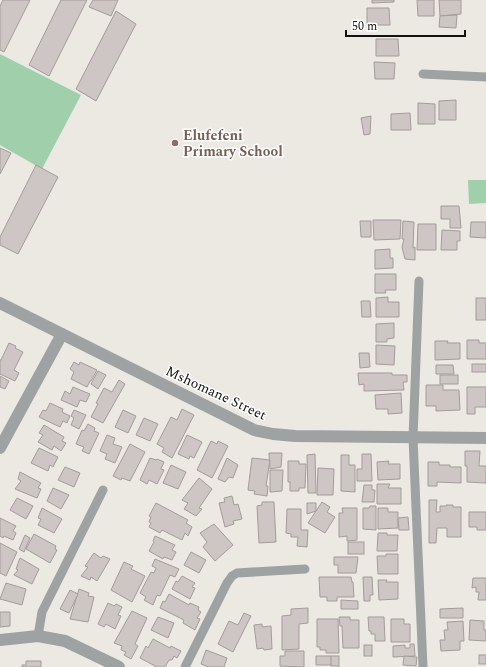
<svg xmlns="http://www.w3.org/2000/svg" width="486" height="667" viewBox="0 0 486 667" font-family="Spectral,serif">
<rect width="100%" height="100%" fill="#ece8e2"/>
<g fill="#a0d0ab">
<polygon points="0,54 81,95 42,169 0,145"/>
<polygon points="468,180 486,180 486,203 469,204"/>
</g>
<g fill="#cec6c5" stroke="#a39c9a">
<polygon points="3,0 30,0 4,52 0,50 0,6"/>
<polygon points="61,0 87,0 49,76 29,65"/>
<polygon points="93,0 118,0 111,16 89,7"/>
<polygon points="372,0 394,0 394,2 372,3"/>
<polygon points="417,0 434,0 434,16 418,16"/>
<polygon points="439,0 461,0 461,14 440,16"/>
<polygon points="367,8 389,8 390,25 367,25"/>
<polygon points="116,11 136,24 96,101 76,89"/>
<polygon points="457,15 456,28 439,27 440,16"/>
<polygon points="376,39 398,39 399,56 376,56"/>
<polygon points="374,62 395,63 394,79 375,79"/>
<polygon points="456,100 456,120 439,120 439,101"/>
<polygon points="418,103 435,104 435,124 418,124"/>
<polygon points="410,113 411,130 391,130 391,114"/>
<polygon points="371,116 370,134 364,135 361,118"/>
<polygon points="0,148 11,153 0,174"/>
<polygon points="36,165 58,177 18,254 0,245 0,237"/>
<polygon points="441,206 459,206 461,228 450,228 450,219 441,219"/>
<polygon points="373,220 401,220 400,239 374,240"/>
<polygon points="360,221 371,221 371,237 361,237"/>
<polygon points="403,221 414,222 413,248 415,247 415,260 405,259 402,247 404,239 402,239"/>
<polygon points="471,222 486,222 486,238 470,237"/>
<polygon points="418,224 436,224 436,250 417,250"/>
<polygon points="442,230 460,231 460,241 457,241 457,250 441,250"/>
<polygon points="390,249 390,258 393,258 393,268 375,269 375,250"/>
<polygon points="375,274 396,274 396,290 385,290 386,293 375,293"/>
<polygon points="388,297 388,302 399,302 399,317 376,317 376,298"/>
<rect x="476" y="298" width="10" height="22"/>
<polygon points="361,301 370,301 371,317 362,317"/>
<polygon points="394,323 394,338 387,339 387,342 376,342 376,324"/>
<polygon points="467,340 479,340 479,343 486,343 486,359 467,359"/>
<polygon points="435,341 448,341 447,343 460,343 460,359 435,360"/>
<polygon points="9,343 16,346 15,348 23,352 14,370 19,373 15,381 0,374 0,360 1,360"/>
<polygon points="376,345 395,346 394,365 376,364"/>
<polygon points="359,353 369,353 370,367 360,368"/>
<polygon points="74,362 79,365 80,362 97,370 91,381 90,381 87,387 71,379 74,372 70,369"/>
<rect x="472" y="364" width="14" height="8"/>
<polygon points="436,365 453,365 454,374 436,374"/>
<polygon points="98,371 106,375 98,389 91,384"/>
<polygon points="358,373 392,373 392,375 407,375 407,382 403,382 404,390 364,391 364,384 359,385"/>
<rect x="440" y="375" width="18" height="9"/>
<polygon points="0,376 9,381 5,389 0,387"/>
<polygon points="119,380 125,384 103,423 91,417 98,404 96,403 104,388 112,392"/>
<polygon points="426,385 443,385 443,390 459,390 460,410 436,411 436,406 426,406"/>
<polygon points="73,387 90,394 86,402 80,400 77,407 61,400 65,391 70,394"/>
<polygon points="467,387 486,387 486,407 475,407 475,414 467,414"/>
<polygon points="401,393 402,413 388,414 388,409 376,409 375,395"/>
<polygon points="50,403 63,409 62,412 70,416 67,423 63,421 60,427 39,417 43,410 46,411"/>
<polygon points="182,409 194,415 172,458 162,452 164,448 157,444 171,417 177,420"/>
<polygon points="74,410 86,415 79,429 71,425 74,418 71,416"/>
<polygon points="123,410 136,416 128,433 115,427"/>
<polygon points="144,418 158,424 150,441 136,435"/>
<polygon points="88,424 95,428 94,431 99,433 89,454 82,451 84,447 76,444 82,430 84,431"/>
<polygon points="44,425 64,437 62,441 66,443 61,451 54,446 52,450 38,442 43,435 39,433"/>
<polygon points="107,435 115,438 113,444 122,447 115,463 105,459 107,454 100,451"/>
<polygon points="187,435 202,442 194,458 190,456 189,459 178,454"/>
<polygon points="211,441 217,444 218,441 228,446 212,478 197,470"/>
<polygon points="130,444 145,452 130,481 122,478 121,480 113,476"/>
<polygon points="39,448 58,457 53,467 50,465 48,471 31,463"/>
<polygon points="465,451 480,451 479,466 486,466 486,483 467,482 467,466 465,466"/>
<polygon points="269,453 282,453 281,467 270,469"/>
<polygon points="315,454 316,493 308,493 307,455"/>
<polygon points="362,454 371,454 372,481 357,481 357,469 362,469"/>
<polygon points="341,455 349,455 349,465 355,465 355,492 341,491"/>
<polygon points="150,458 156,460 157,459 164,462 161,469 164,470 157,484 149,480 147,484 140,480"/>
<polygon points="227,458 238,465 233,478 229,477 225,482 218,479"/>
<polygon points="252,458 270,460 266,486 268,486 267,496 254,494 255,491 248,490"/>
<polygon points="288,461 299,461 299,464 306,464 305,488 299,488 299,491 290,491 290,482 288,482"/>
<polygon points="389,461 388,464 400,464 400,479 378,480 377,462"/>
<polygon points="428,462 439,462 439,465 450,465 450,467 461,467 461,483 437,482 437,486 428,486"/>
<polygon points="171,465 186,472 178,489 163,483"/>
<polygon points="65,467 80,473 74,487 58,480"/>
<polygon points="318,468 334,469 333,495 317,495"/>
<polygon points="270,470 283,470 282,491 270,492"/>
<polygon points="20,472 41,483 38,488 41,489 37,498 15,489 21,481 18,479"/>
<polygon points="199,478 212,489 199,508 202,509 196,516 184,509 188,503 182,500"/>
<polygon points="377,484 390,484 388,488 401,488 401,504 377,504"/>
<polygon points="364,485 372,485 372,490 375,490 374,502 362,502"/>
<polygon points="53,488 69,495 61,509 47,501"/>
<polygon points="232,496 234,505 238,504 242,519 233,521 234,524 225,527 219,503 225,502 224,498"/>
<polygon points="17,498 33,506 26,519 10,510"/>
<polygon points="429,500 437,500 436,512 440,512 440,506 447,506 446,505 453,505 453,507 461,507 461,537 447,537 447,528 437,528 436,543 429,543"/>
<polygon points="262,502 274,502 276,542 259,543 257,506 262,505"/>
<polygon points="322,502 330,507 327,512 335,517 325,533 308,523"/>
<polygon points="156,503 188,520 186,523 192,527 188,536 185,533 182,540 162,530 160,533 149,527 151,523 149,522 151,517 149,516"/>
<polygon points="307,503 316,503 316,511 307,514"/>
<polygon points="370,506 376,506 376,530 363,529 363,508 369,508"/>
<polygon points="42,508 62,519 54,533 38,525 41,519 38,518"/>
<polygon points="342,508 357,508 357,540 347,541 347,536 339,537 339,513 343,513"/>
<polygon points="378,508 388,508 388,512 398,512 398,528 378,529"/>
<polygon points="287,509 301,509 301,530 308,530 307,547 297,546 298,537 291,537 291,534 286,533"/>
<polygon points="469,512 486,512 486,530 477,530 477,527 469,527"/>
<polygon points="408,517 409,530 399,530 398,518"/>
<polygon points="0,518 16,526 13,531 16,533 13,540 4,536 3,538 0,536"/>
<polygon points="214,524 233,545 215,561 203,547 207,542 200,533"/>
<polygon points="378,533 387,533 387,535 398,535 397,551 377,551"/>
<polygon points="34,534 56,546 55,549 57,550 50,563 26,549"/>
<polygon points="25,535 30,538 24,552 19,549"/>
<polygon points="155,536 175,545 172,550 176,552 172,560 164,557 163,559 149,551 154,542 153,541"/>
<rect x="348" y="542" width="16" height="12"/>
<polygon points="0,543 17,552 6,576 0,573"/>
<polygon points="191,552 206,560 199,573 184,565"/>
<polygon points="94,553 101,558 103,556 110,559 97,581 91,577 90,580 81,576 88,567 85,566"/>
<polygon points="386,554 398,554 398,574 378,574 377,556 386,556"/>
<polygon points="334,557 358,557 356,573 338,573 338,565 334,565"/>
<polygon points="20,558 39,569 32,584 14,575 18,570 16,569"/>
<polygon points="155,559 179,569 175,577 170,575 160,596 157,595 153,605 144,600 146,597 140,593 151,572 154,573 156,568 152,566"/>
<polygon points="124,562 133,566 131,569 145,576 132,602 111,590"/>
<polygon points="182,576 195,583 192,587 195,588 190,599 172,589 176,581 178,582"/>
<polygon points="319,577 351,577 352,582 353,582 354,597 337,597 337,601 327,601 327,597 320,597"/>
<polygon points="363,577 372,577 373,595 370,595 370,601 364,601"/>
<polygon points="473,578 486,578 486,600 478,600 479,592 476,592 476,587 472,588"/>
<polygon points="378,580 387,580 386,582 398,582 398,599 379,600"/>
<polygon points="6,583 26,589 22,605 0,599"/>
<polygon points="79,589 89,593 88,596 94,597 88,622 70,619"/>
<polygon points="70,590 78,594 69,613 60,609"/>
<polygon points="169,594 189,605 190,603 199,607 198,610 201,612 197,618 200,619 195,630 183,623 184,620 160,608 163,601 165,602"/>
<polygon points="341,600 358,601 358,609 341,609"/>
<polygon points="108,603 114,606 116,604 122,607 118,615 121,616 115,629 106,624 104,627 98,624"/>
<polygon points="308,608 308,623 299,624 299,649 282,650 282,616 291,615 291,609"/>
<polygon points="463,608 463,618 440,618 440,609"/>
<polygon points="132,611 147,618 135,644 138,646 131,659 124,655 126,652 121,650 122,646 114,643"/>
<polygon points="0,612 10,612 10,626 0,627"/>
<polygon points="244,613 251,616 233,652 218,644 229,621 238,625"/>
<polygon points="158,617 174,623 168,638 151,630"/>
<polygon points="339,617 350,617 350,620 359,620 359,648 343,648 342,626 340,626"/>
<polygon points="368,617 384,617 385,641 375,641 375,634 371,634 371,631 369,631"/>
<polygon points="317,619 338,619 339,653 326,653 326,650 320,650 320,647 317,647"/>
<polygon points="391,619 404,619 404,624 410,624 410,642 391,642"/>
<polygon points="470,620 484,621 484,630 486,630 486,641 469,640"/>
<polygon points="463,621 464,641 460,641 460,650 441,651 440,640 445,640 444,630 448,630 447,622"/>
<polygon points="262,624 262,627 271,626 272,649 264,650 263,648 257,649 254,625"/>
<polygon points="153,639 170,648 171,646 181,651 177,658 174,656 172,660 169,660 165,667 157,667 140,658 146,646 148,648"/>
<polygon points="410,644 414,644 415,656 393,657 393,646 405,645 405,648 410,648"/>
<rect x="364" y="645" width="8" height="11"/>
<polygon points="206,650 227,658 224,667 209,667 201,664"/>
<polygon points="285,651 304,651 304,667 280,666 280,656 285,656"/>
<rect x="479" y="655" width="7" height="9"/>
<polygon points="316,656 331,656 332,665 316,665"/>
<rect x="331" y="656" width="8" height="10"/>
<polygon points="404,656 417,657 416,666 403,665"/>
<polygon points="26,661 41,661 41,667 22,667 22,665 26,665"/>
</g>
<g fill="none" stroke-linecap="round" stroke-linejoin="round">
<g stroke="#9ea2a2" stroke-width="9">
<polyline points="423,74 486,77"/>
<polyline points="419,281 413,438 423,667"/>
<polyline points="38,636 42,612 103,490"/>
<polyline points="185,667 227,583 232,576 237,573 305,569"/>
</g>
<g stroke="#9ea2a2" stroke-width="12">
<polyline points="0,303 254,430 273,434 295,436 486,438"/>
<polyline points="0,448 62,334"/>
<polyline points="0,640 38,636 65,641 119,667"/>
</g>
</g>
<circle fill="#8d6e63" stroke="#fff" stroke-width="1.5" cx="175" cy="143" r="4"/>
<g text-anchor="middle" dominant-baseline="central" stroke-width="3" stroke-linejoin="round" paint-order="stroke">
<g font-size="14" font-weight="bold" fill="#785e54" stroke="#fff" text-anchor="start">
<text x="183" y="135">Elufefeni<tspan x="183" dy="16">Primary School</tspan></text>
</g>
<g font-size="14" fill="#131210" stroke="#fff">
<text transform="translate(216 393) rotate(25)">Mshomane Street</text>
</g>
</g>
<path d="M346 30v6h119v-6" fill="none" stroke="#131210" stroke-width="2"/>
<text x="352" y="30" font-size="12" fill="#131210" stroke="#ffffff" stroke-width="3" paint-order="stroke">50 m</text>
</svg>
